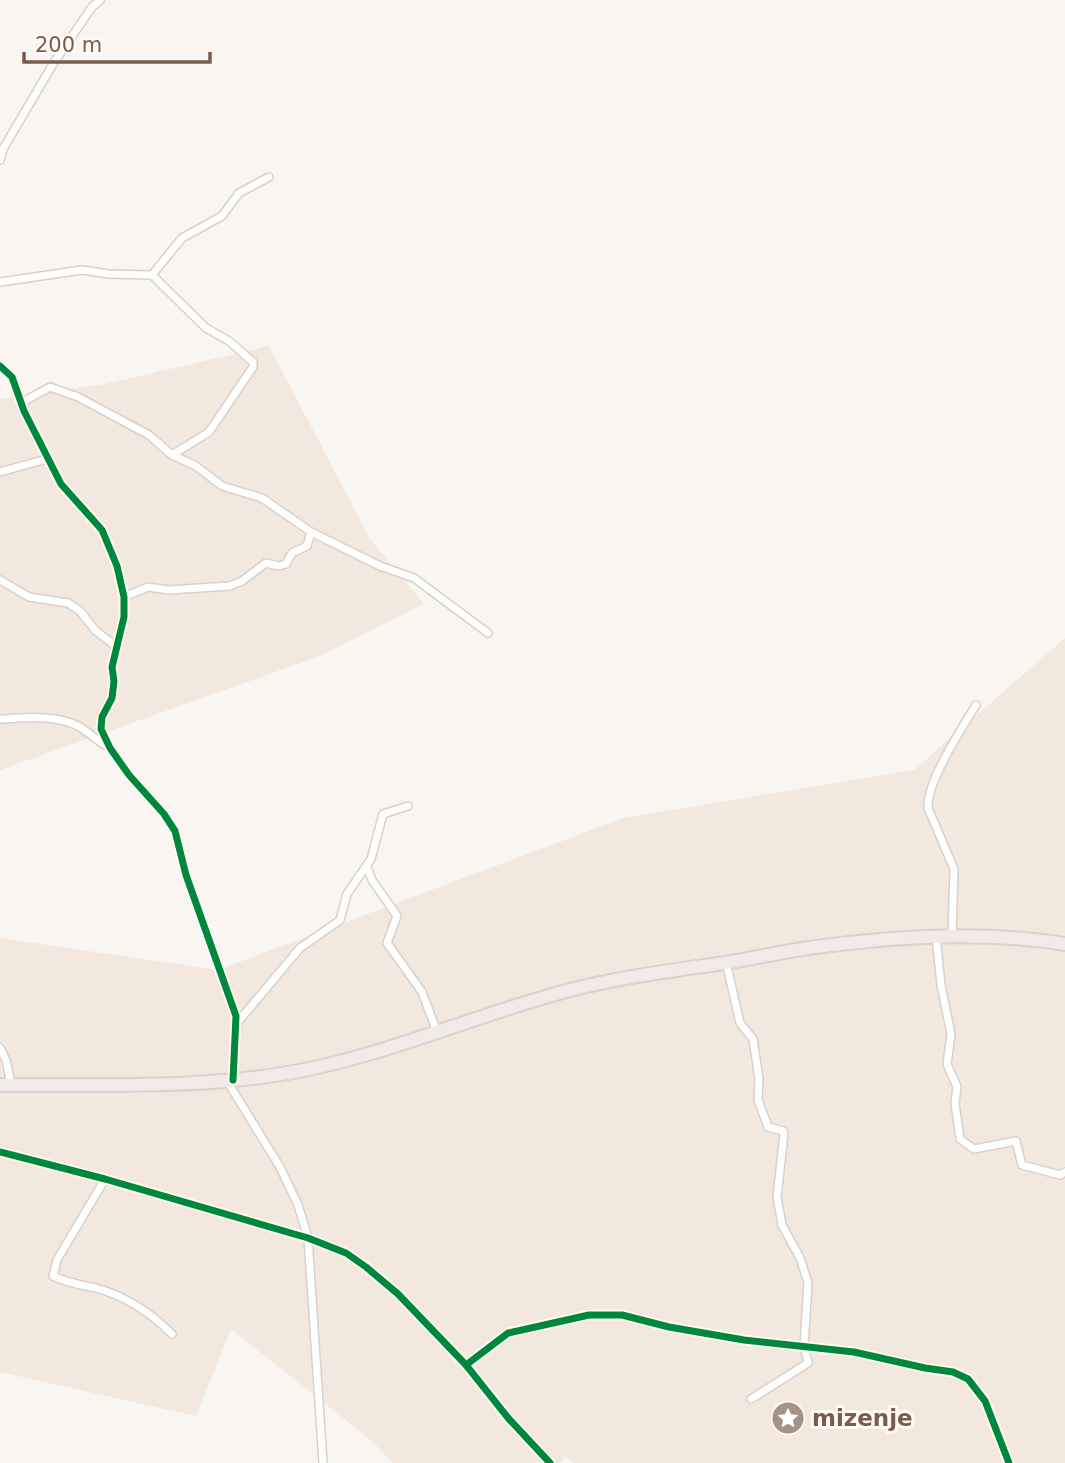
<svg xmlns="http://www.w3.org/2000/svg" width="1065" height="1463" viewBox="0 0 1065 1463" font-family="'DejaVu Sans',sans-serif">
<rect width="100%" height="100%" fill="#f9f5f0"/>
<g fill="#f2e8de">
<polygon points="269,346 370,539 424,604 317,657 0,770 0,399 105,384"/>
<polygon points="1065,638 1065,1463 574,1463 565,1456 560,1463 393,1463 373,1442 231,1329 196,1416 0,1372 0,938 218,970 623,818 914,770"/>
</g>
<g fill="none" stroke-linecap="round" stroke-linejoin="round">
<defs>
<g id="street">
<polyline points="0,160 3,149 53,64 92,7 100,0"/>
<polyline points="152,275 182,238 222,216 239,193 269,177"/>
<polyline points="0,282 82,270 109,274 152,275 206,328 229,341 253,362 253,367 209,432 172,455"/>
<polyline points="0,366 12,377 24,411 61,484 102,530 117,566 124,597 124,617 112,667 114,681 112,698 102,717 101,729 110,748 129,775 164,814 175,831 186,875 236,1016 233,1080"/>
<polyline points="21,403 50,387 78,397 149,435 172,455 196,466 222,486 262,498 311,532 380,566 414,578 488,633"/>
<polyline points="0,472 47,459"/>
<polyline points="0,580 29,597 68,603 80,611 96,631 117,647"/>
<polyline points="124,597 148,587 169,590 230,586 242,581 266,563 279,566 286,564 292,553 307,546 311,532"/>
<path d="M0,719C25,718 54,714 78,726C89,732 98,742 110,748"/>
<polyline points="367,867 372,880 397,916 387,943 422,992 437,1032"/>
<polyline points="936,936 941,985 951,1034 947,1064 957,1087 955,1103 960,1139 974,1149 1016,1141 1022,1165 1060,1175 1065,1172"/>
<path d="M952,936L954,869L928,808C926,783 962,728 976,705"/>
<polyline points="726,962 740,1023 753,1039 759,1079 758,1100 768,1127 783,1131 784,1134 777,1197 782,1225 800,1258 808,1283 804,1346 808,1363 751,1399"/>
<polyline points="237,1023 300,948 340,920 347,894 371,859 383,814 408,806"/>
<polyline points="0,1048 6,1060 11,1084"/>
<polyline points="227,1081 280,1167 298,1205 308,1238 323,1463"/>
<polyline points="0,1152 105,1179 308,1238 346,1253 366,1267 398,1294 466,1365 509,1419 550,1463"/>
<path d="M105,1179L57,1260L53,1276C67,1283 81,1285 96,1288C125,1296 151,1313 172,1334"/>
<polyline points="466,1365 508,1333 589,1315 622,1315 669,1327 744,1340 854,1352 925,1368 953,1372 968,1379 985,1401 1009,1463"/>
</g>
<path id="highway" d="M0,1085C103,1084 207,1090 309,1069C395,1051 475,1016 559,993C613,978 669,971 725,963C755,958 785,951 816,947C899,936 982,931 1065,944"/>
</defs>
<use href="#street" stroke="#d7d1cb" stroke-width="10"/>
<use href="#highway" stroke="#dad1cc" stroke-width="16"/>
<use href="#street" stroke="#fefefd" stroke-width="7"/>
<use href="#highway" stroke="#f2eae7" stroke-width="12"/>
<defs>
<g id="cycleway">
<polyline points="0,366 12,377 24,411 61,484 102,530 117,566 124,597 124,617 112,667 114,681 112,698 102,717 101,729 110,748 129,775 164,814 175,831 186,875 236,1016 233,1080"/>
<polyline points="0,1152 105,1179 308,1238 346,1253 366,1267 398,1294 466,1365 509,1419 550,1463"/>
<polyline points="466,1365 508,1333 589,1315 622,1315 669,1327 744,1340 854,1352 925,1368 953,1372 968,1379 985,1401 1009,1463"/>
</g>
</defs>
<use href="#cycleway" stroke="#fffaf3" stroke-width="11"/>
<use href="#cycleway" stroke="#00873e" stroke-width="7"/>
</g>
<defs>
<symbol id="sight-disc" viewBox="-11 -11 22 22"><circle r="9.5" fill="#a69286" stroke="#fffaf3"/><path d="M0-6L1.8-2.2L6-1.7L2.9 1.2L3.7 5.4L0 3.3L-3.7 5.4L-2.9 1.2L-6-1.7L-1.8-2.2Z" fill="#fff"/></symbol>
</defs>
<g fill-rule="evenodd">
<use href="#sight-disc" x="769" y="1399" width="38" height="38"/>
</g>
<g text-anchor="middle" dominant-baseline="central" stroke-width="6" stroke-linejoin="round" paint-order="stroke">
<g font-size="23" font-weight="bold" fill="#7a5c4d" stroke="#fffaf3" text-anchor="start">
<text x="812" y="1418">mizenje</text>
</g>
</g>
<path d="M24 52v10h186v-10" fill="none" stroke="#7a5c4d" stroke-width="3.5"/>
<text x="35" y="52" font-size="21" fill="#7a5c4d" stroke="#fffaf3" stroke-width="5" paint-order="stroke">200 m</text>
</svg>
